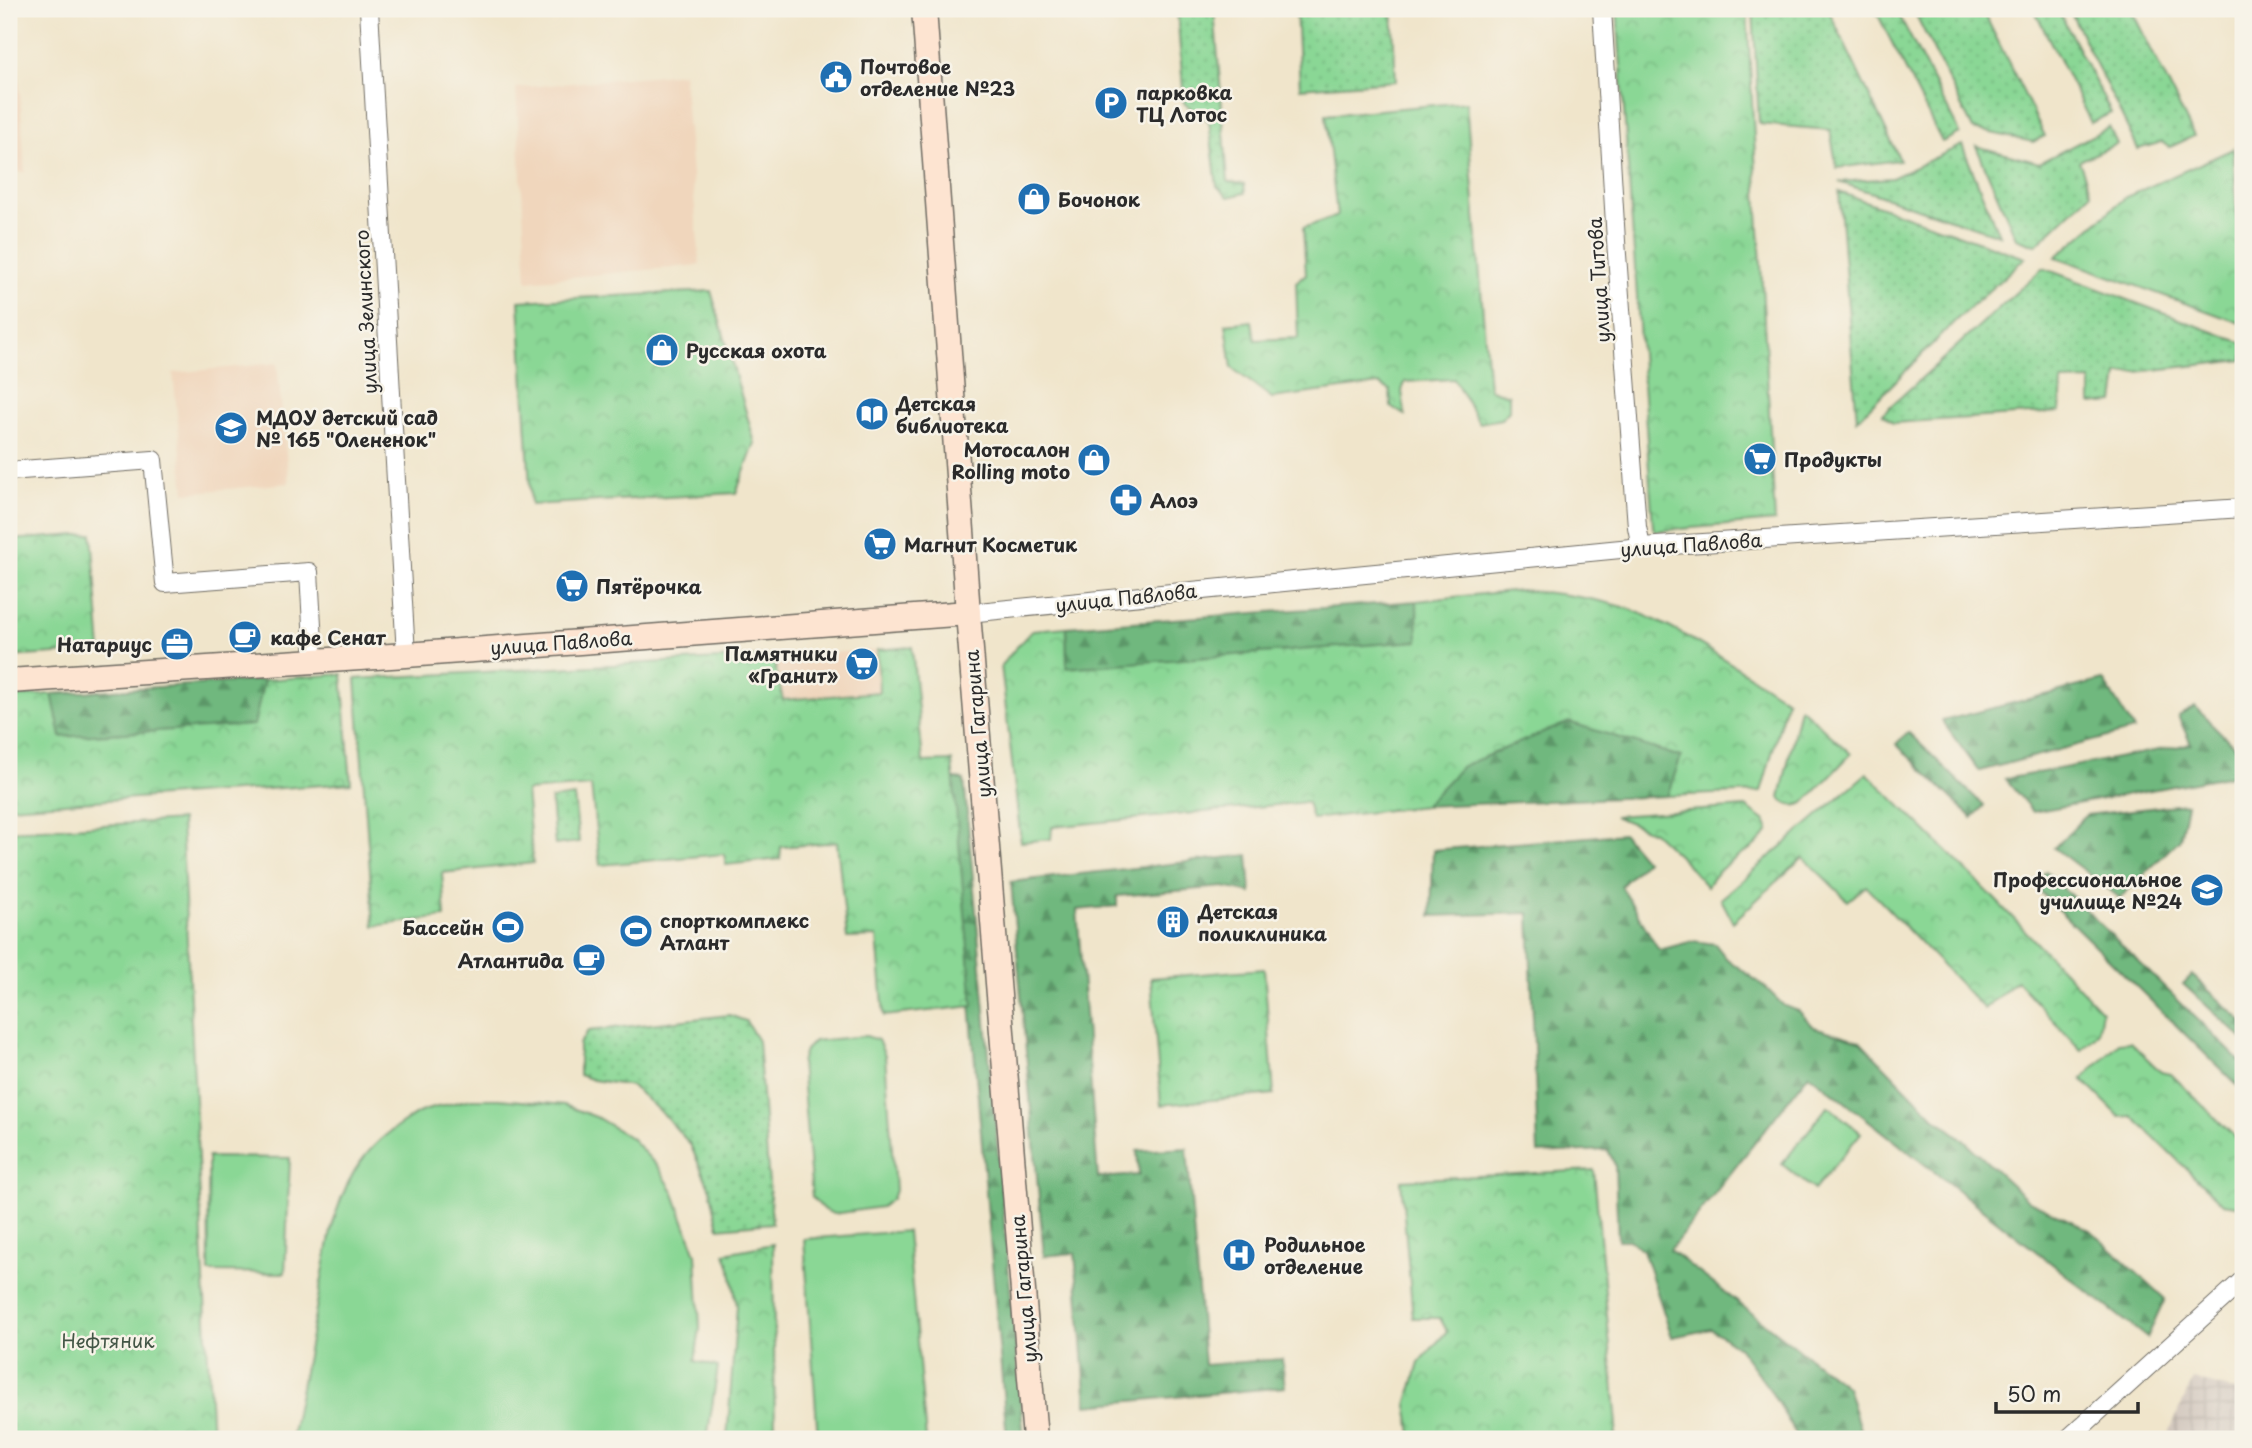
<svg xmlns="http://www.w3.org/2000/svg" width="2252" height="1448" viewBox="0 0 2252 1448" font-family="'Playpen Sans',sans-serif">
<defs>
<pattern id="industrial-grid" width="8" height="8" patternUnits="userSpaceOnUse" patternTransform="scale(1.75)"><rect width="8" height="8" fill="#cec2b9"/><path d="M0 4h8M4 0v8" fill="none" stroke="#b1a79f"/></pattern>
<pattern id="grass-dots" width="8" height="8" patternUnits="userSpaceOnUse" patternTransform="scale(1.75)"><rect width="8" height="8" fill="#8ad795"/><path d="M2 2h.1M6 6h.1" fill="none" stroke="#77b981" stroke-width="1.8" stroke-linecap="round"/></pattern>
<pattern id="forest-firs" width="22" height="20" patternUnits="userSpaceOnUse" patternTransform="scale(1.75)"><rect width="22" height="20" fill="#6fb87e"/><path d="M5 1l3.5 6h-7zM16 11l3.5 6h-7z" fill="#5b9667"/></pattern>
<pattern id="park-crowns" width="20" height="18" patternUnits="userSpaceOnUse" patternTransform="scale(1.75)"><rect width="20" height="18" fill="#8ad795"/><path d="M2 6a3 3 0 1 1 6 0M12 15a3 3 0 1 1 6 0" fill="none" stroke="#77b981"/></pattern>
</defs>
<rect width="100%" height="100%" fill="#f7f3e8"/>
<filter id="ink" filterUnits="userSpaceOnUse"><feTurbulence type="fractalNoise" baseFrequency=".0143" numOctaves="2"/><feDisplacementMap in="SourceGraphic" scale="14" xChannelSelector="R" yChannelSelector="G"/><feConvolveMatrix kernelMatrix="1 2 1 2 8 2 1 2 1" color-interpolation-filters="sRGB"/></filter>
<filter id="wash" filterUnits="userSpaceOnUse"><feTurbulence type="fractalNoise" baseFrequency=".00686" numOctaves="4" result="noise"/><feDisplacementMap in="SourceGraphic" scale="28" xChannelSelector="R" yChannelSelector="G"/><feGaussianBlur stdDeviation="1.57" result="paint"/><feColorMatrix in="noise" values="0 0 0 0 0 0 0 0 0 0 0 0 0 0 0 0 0 1.4 0 .05"/><feComposite in="paint" operator="in"/></filter>
<g filter="url(#wash)">
<rect width="100%" height="100%" fill="#f0e5cb"/>
<g fill="#f0d6bc">
<polygon points="9,9 15,9 25,172 9,173"/>
<polygon points="683,73 700,265 527,281 516,88"/>
<polygon points="277,363 289,483 185,493 173,373"/>
<polygon points="877,650 879,692 782,700 773,656"/>
</g>
<polygon fill="url(#industrial-grid)" points="2193,1380 2243,1392 2243,1439 2166,1439"/>
<g fill="url(#grass-dots)" stroke="#5a8160" stroke-width="2">
<polygon points="1177,9 1214,9 1228,182 1244,184 1245,193 1228,197 1217,186 1209,121 1184,103"/>
<polygon points="1296,9 1392,9 1396,81 1300,88"/>
<polygon points="1753,9 1828,9 1900,160 1837,168 1830,130 1759,124"/>
<polygon points="1875,9 1896,9 1960,133 1942,142"/>
<polygon points="1913,9 1982,9 2045,136 2033,142 1973,129"/>
<polygon points="2034,9 2058,9 2111,113 2091,123"/>
<polygon points="2069,9 2131,9 2194,136 2170,147 2162,142 2138,149"/>
<polygon points="2109,127 2117,144 2079,161 2091,193 2036,245 2016,238 1976,146 2039,163"/>
<polygon points="1962,145 1999,235 1839,182 1892,178"/>
<polygon points="1839,192 2025,258 1954,322 1857,420"/>
<polygon points="2043,268 2243,343 2243,360 2118,374 2114,402 2091,404 2091,380 2062,381 2060,412 1893,423 1882,414"/>
<polygon points="574,796 579,842 555,845 551,799"/>
<polygon points="729,1015 746,1021 758,1041 772,1223 719,1228 710,1189 690,1144 667,1118 632,1086 593,1080 579,1075 579,1044 588,1031"/>
</g>
<g fill="url(#forest-firs)" stroke="#4d7254" stroke-width="2">
<polygon points="1417,601 1419,641 1067,668 1066,627"/>
<polygon points="264,680 255,725 61,737 52,694"/>
<polygon points="2103,680 2134,730 1979,771 1942,721"/>
<polygon points="2195,707 2243,755 2243,773 2033,812 2005,779 2191,744 2178,716"/>
<polygon points="1569,722 1681,757 1667,796 1424,806 1462,766"/>
<polygon points="1908,732 1984,806 1972,818 1896,744"/>
<polygon points="947,778 964,780 1024,1439 1007,1439 963,921"/>
<polygon points="2187,804 2180,839 2120,898 2054,848 2086,815"/>
<polygon points="1623,834 1646,861 1621,886 1659,950 1693,941 1715,944 1727,959 1765,987 1784,1006 1799,1011 1814,1027 1860,1041 1935,1118 1959,1136 2029,1201 2090,1230 2165,1299 2147,1338 1809,1074 1670,1250 1847,1387 1863,1439 1799,1439 1770,1390 1738,1347 1711,1329 1672,1337 1643,1250 1629,1240 1618,1240 1615,1165 1608,1150 1538,1153 1529,913 1431,916 1433,850"/>
<polygon points="1248,855 1251,893 1224,887 1117,896 1117,906 1077,910 1098,1178 1139,1175 1137,1151 1187,1148 1204,1365 1282,1359 1285,1387 1087,1405 1075,1253 1044,1256 1011,882"/>
<polygon points="2046,871 2243,1064 2243,1091 2033,885"/>
<polygon points="2192,975 2243,1022 2243,1039 2183,984"/>
</g>
<g fill="url(#park-crowns)" stroke="#5a8160" stroke-width="2">
<polygon points="1617,9 1747,9 1775,521 1656,531 1653,527"/>
<polygon points="1466,102 1489,389 1509,395 1509,411 1501,419 1479,423 1454,379 1405,382 1402,391 1405,415 1391,407 1390,390 1379,384 1272,398 1232,368 1226,324 1252,321 1255,340 1298,338 1296,282 1306,274 1303,228 1337,216 1326,115"/>
<polygon points="2233,149 2243,324 2056,257 2126,197"/>
<polygon points="711,291 755,443 736,493 531,505 519,301"/>
<polygon points="92,534 101,651 9,657 9,540"/>
<path d="M1520,590C1558,593 1608,599 1642,614C1694,637 1740,670 1787,700L1761,792L1667,796L1681,757L1569,722L1462,766L1424,806L1312,819L1307,802L1052,827L1051,839L1021,842L1001,665L1032,630L1066,627L1067,668L1418,641L1417,601Z"/>
<polygon points="912,647 923,762 952,761 973,1006 884,1016 877,937 847,938 837,842 781,847 780,859 726,865 724,854 600,865 591,786 526,791 533,863 442,873 445,917 374,926 356,679 773,656 783,700 879,692 877,650"/>
<polygon points="342,674 351,783 9,807 9,697 52,694 61,737 254,725 264,680"/>
<path d="M1800,707L1851,754L1804,803C1793,807 1788,807 1780,798Z"/>
<polygon points="1867,773 1989,893 2102,1011 2098,1034 2081,1050 2017,981 1984,1009 1866,886 1848,901 1803,857 1733,922 1721,899"/>
<path d="M1746,807L1765,821L1769,830C1755,854 1721,859 1707,887L1683,860L1653,832L1614,816Z"/>
<polygon points="181,820 212,1439 9,1439 9,831"/>
<polygon points="1264,969 1274,1094 1161,1105 1151,978"/>
<polygon points="2130,1042 2161,1072 2171,1074 2243,1145 2243,1207 2223,1204 2132,1116 2120,1117 2082,1079 2119,1043"/>
<polygon points="1594,1170 1617,1425 1614,1439 1413,1439 1407,1405 1419,1363 1447,1331 1440,1318 1413,1318 1401,1180"/>
<polygon points="773,1244 775,1439 727,1439 737,1306 731,1271 725,1253"/>
</g>
<g fill="#8ad795" stroke="#5a8160" stroke-width="2">
<polygon points="866,1036 878,1040 885,1056 895,1190 892,1199 881,1207 834,1214 824,1210 812,1197 801,1062 805,1050 814,1041"/>
<path d="M471,1099H499L564,1105L596,1117L631,1138L658,1167L673,1191L696,1254L700,1328L695,1361L718,1367L707,1439H291L331,1231C342,1187 360,1150 400,1125C407,1120 415,1114 423,1111C439,1106 455,1103 471,1099Z"/>
<polygon points="1828,1106 1861,1133 1814,1190 1782,1164"/>
<polygon points="208,1157 290,1158 285,1273 209,1272"/>
<polygon points="907,1231 926,1439 818,1439 804,1239"/>
</g>
</g>
<g filter="url(#ink)">
<g fill="none" stroke-linecap="round" stroke-linejoin="round">
<defs>
<g id="street">
<polyline points="369,9 406,655"/>
<polyline points="1602,9 1616,241 1637,527 1641,547"/>
<polyline points="9,471 153,460 165,583 309,572 314,660"/>
<polyline points="968,613 1641,547 2243,508"/>
<polyline points="2068,1439 2243,1280"/>
</g>
<g id="secondary">
<polyline points="924,9 968,613 1035,1439"/>
<polyline points="9,681 406,655 968,613"/>
</g>
</defs>
<use href="#street" stroke="#706c63" stroke-width="20"/>
<use href="#secondary" stroke="#706c63" stroke-width="27"/>
<use href="#street" stroke="#fff" stroke-width="18"/>
<use href="#secondary" stroke="#fde4d1" stroke-width="24"/>
</g>
</g>
<defs>
<symbol id="civic-disc" viewBox="-11 -11 22 22"><circle r="9.5" fill="#1f6fb2" stroke="#f7f3e8"/><path d="M-.6-6.5H3V-4.5H.6V-3L4-1V1h2V6H-6V1h2V-1L-.6-3ZM-1.2 2.5V6h2.4V2.5Z" fill="#fff"/></symbol>
<symbol id="parking-disc" viewBox="-11 -11 22 22"><circle r="9.5" fill="#1f6fb2" stroke="#f7f3e8"/><path d="M-3.5-5.5H1a3.5 3.5 0 0 1 0 7H-1V5.5H-3.5ZM-1-3.4V-.6H.8a1.4 1.4 0 0 0 0-2.8Z" fill="#fff"/></symbol>
<symbol id="shop-disc" viewBox="-11 -11 22 22"><circle r="9.5" fill="#1f6fb2" stroke="#f7f3e8"/><path d="M-5-2.5h2.3a2.7 3.5 0 0 1 5.4 0H5L5.5 6h-11ZM-1.5-2.5h3a1.5 2.3 0 0 0-3 0Z" fill="#fff"/></symbol>
<symbol id="library-disc" viewBox="-11 -11 22 22"><circle r="9.5" fill="#1f6fb2" stroke="#f7f3e8"/><path d="M-6-4Q-3-5.5-.7-3.5V5Q-3 3-6 4ZM6-4Q3-5.5 .7-3.5V5Q3 3 6 4Z" fill="#fff"/></symbol>
<symbol id="school-disc" viewBox="-11 -11 22 22"><circle r="9.5" fill="#1f6fb2" stroke="#f7f3e8"/><path d="M0-5L7-2L0 1L-7-2ZM-4 1L0 2.5L4 1V4Q0 6-4 4Z" fill="#fff"/></symbol>
<symbol id="supermarket-disc" viewBox="-11 -11 22 22"><circle r="9.5" fill="#1f6fb2" stroke="#f7f3e8"/><path d="M-6-5.5h2.5l.6 2H6L4.5 2H-2.5L-4.4-4H-6ZM-1.5 3.2a1.3 1.3 0 1 0 .1 0ZM3 3.2a1.3 1.3 0 1 0 .1 0Z" fill="#fff"/></symbol>
<symbol id="pharmacy-disc" viewBox="-11 -11 22 22"><circle r="9.5" fill="#1f6fb2" stroke="#f7f3e8"/><path d="M-2-6h4v4h4v4h-4v4h-4v-4h-4v-4h4Z" fill="#fff"/></symbol>
<symbol id="cafe-disc" viewBox="-11 -11 22 22"><circle r="9.5" fill="#1f6fb2" stroke="#f7f3e8"/><path d="M-5.5-4.5H6V0H3Q3 3.5 0 3.5H-2.5Q-5.5 3.5-5.5 0ZM3-3.2v2h1.7v-2ZM-6 4.5H4V6H-6Z" fill="#fff"/></symbol>
<symbol id="office-disc" viewBox="-11 -11 22 22"><circle r="9.5" fill="#1f6fb2" stroke="#f7f3e8"/><path d="M-6-3h4V-5.5h4V-3h4V5H-6ZM-1-4.5V-3h2v-1.5ZM-6 0V1H6V0Z" fill="#fff"/></symbol>
<symbol id="university-disc" viewBox="-11 -11 22 22"><circle r="9.5" fill="#1f6fb2" stroke="#f7f3e8"/><path d="M0-5L7-2L0 1L-7-2ZM-4 1L0 2.5L4 1V4Q0 6-4 4Z" fill="#fff"/></symbol>
<symbol id="building-disc" viewBox="-11 -11 22 22"><circle r="9.5" fill="#1f6fb2" stroke="#f7f3e8"/><path d="M-4-6H4V6H1V3H-1V6H-4ZM-2.5-4.3h1.7v1.8h-1.7ZM.8-4.3h1.7v1.8H.8ZM-2.5-1h1.7V.8h-1.7ZM.8-1h1.7V.8H.8Z" fill="#fff"/></symbol>
<symbol id="stadium-disc" viewBox="-11 -11 22 22"><circle r="9.5" fill="#1f6fb2" stroke="#f7f3e8"/><path d="M0-5a6.5 5 0 1 0 0 10a6.5 5 0 1 0 0-10ZM-3.5-1.8h7v3.6h-7Z" fill="#fff"/></symbol>
<symbol id="hospital-disc" viewBox="-11 -11 22 22"><circle r="9.5" fill="#1f6fb2" stroke="#f7f3e8"/><path d="M-5-5h3v3.5h4V-5h3V5h-3V1.5h-4V5h-3Z" fill="#fff"/></symbol>
</defs>
<g fill-rule="evenodd">
<use href="#civic-disc" x="817" y="58" width="38" height="38"/>
<use href="#parking-disc" x="1092" y="84" width="38" height="38"/>
<use href="#shop-disc" x="1015" y="180" width="38" height="38"/>
<use href="#shop-disc" x="643" y="331" width="38" height="38"/>
<use href="#library-disc" x="853" y="395" width="38" height="38"/>
<use href="#school-disc" x="212" y="409" width="38" height="38"/>
<use href="#supermarket-disc" x="1741" y="440" width="38" height="38"/>
<use href="#shop-disc" x="1075" y="441" width="38" height="38"/>
<use href="#pharmacy-disc" x="1107" y="481" width="38" height="38"/>
<use href="#supermarket-disc" x="861" y="525" width="38" height="38"/>
<use href="#supermarket-disc" x="553" y="567" width="38" height="38"/>
<use href="#cafe-disc" x="226" y="618" width="38" height="38"/>
<use href="#office-disc" x="158" y="625" width="38" height="38"/>
<use href="#supermarket-disc" x="843" y="645" width="38" height="38"/>
<use href="#university-disc" x="2188" y="871" width="38" height="38"/>
<use href="#building-disc" x="1154" y="903" width="38" height="38"/>
<use href="#stadium-disc" x="489" y="908" width="38" height="38"/>
<use href="#stadium-disc" x="617" y="912" width="38" height="38"/>
<use href="#cafe-disc" x="570" y="941" width="38" height="38"/>
<use href="#hospital-disc" x="1220" y="1236" width="38" height="38"/>
</g>
<g text-anchor="middle" dominant-baseline="central" stroke-width="5" stroke-linejoin="round" paint-order="stroke">
<g font-size="19" font-weight="bold" fill="#2b2b2b" stroke="#f7f3e8" text-anchor="start">
<text x="860" y="66">Почтовое<tspan x="860" dy="22">отделение №23</tspan></text>
<text x="1136" y="92">парковка<tspan x="1136" dy="22">ТЦ Лотос</tspan></text>
<text x="1058" y="199">Бочонок</text>
<text x="686" y="350">Русская охота</text>
<text x="896" y="403">Детская<tspan x="896" dy="22">библиотека</tspan></text>
<text x="256" y="417">МДОУ детский сад<tspan x="256" dy="22">№ 165 "Олененок"</tspan></text>
<text x="1070" y="449" text-anchor="end">Мотосалон<tspan x="1070" dy="22">Rolling moto</tspan></text>
<text x="1784" y="459">Продукты</text>
<text x="1150" y="500">Алоэ</text>
<text x="904" y="544">Магнит Косметик</text>
<text x="596" y="586">Пятёрочка</text>
<text x="270" y="637">кафе Сенат</text>
<text x="152" y="644" text-anchor="end">Натариус</text>
<text x="838" y="653" text-anchor="end">Памятники<tspan x="838" dy="22">«Гранит»</tspan></text>
<text x="2182" y="879" text-anchor="end">Профессиональное<tspan x="2182" dy="22">училище №24</tspan></text>
<text x="1198" y="911">Детская<tspan x="1198" dy="22">поликлиника</tspan></text>
<text x="660" y="920">спорткомплекс<tspan x="660" dy="22">Атлант</tspan></text>
<text x="484" y="927" text-anchor="end">Бассейн</text>
<text x="564" y="960" text-anchor="end">Атлантида</text>
<text x="1264" y="1244">Родильное<tspan x="1264" dy="22">отделение</tspan></text>
</g>
<g font-size="19" fill="#2b2b2b" stroke="#f7f3e8">
<text transform="translate(1598 280) rotate(-94)">улица Титова</text>
<text transform="translate(365 312) rotate(-93)">улица Зелинского</text>
<text transform="translate(1691 544) rotate(-4)">улица Павлова</text>
<text transform="translate(1126 597) rotate(-6)">улица Павлова</text>
<text transform="translate(561 642) rotate(-4)">улица Павлова</text>
<text transform="translate(977 724) rotate(-95)">улица Гагарина</text>
<text transform="translate(1023 1289) rotate(-95)">улица Гагарина</text>
</g>
<g font-size="19" fill="#435646" stroke="#f7f3e8">
<text x="108" y="1340">Нефтяник</text>
</g>
</g>
<rect width="2252" height="1448" fill="none" stroke="#f7f3e8" stroke-width="35"/>
<path d="M1996 1402v10h142v-10" fill="none" stroke="#2b2b2b" stroke-width="3.5"/>
<text x="2007" y="1402" font-size="21" fill="#2b2b2b" stroke="#f7f3e8" stroke-width="5" paint-order="stroke">50 m</text>
</svg>
